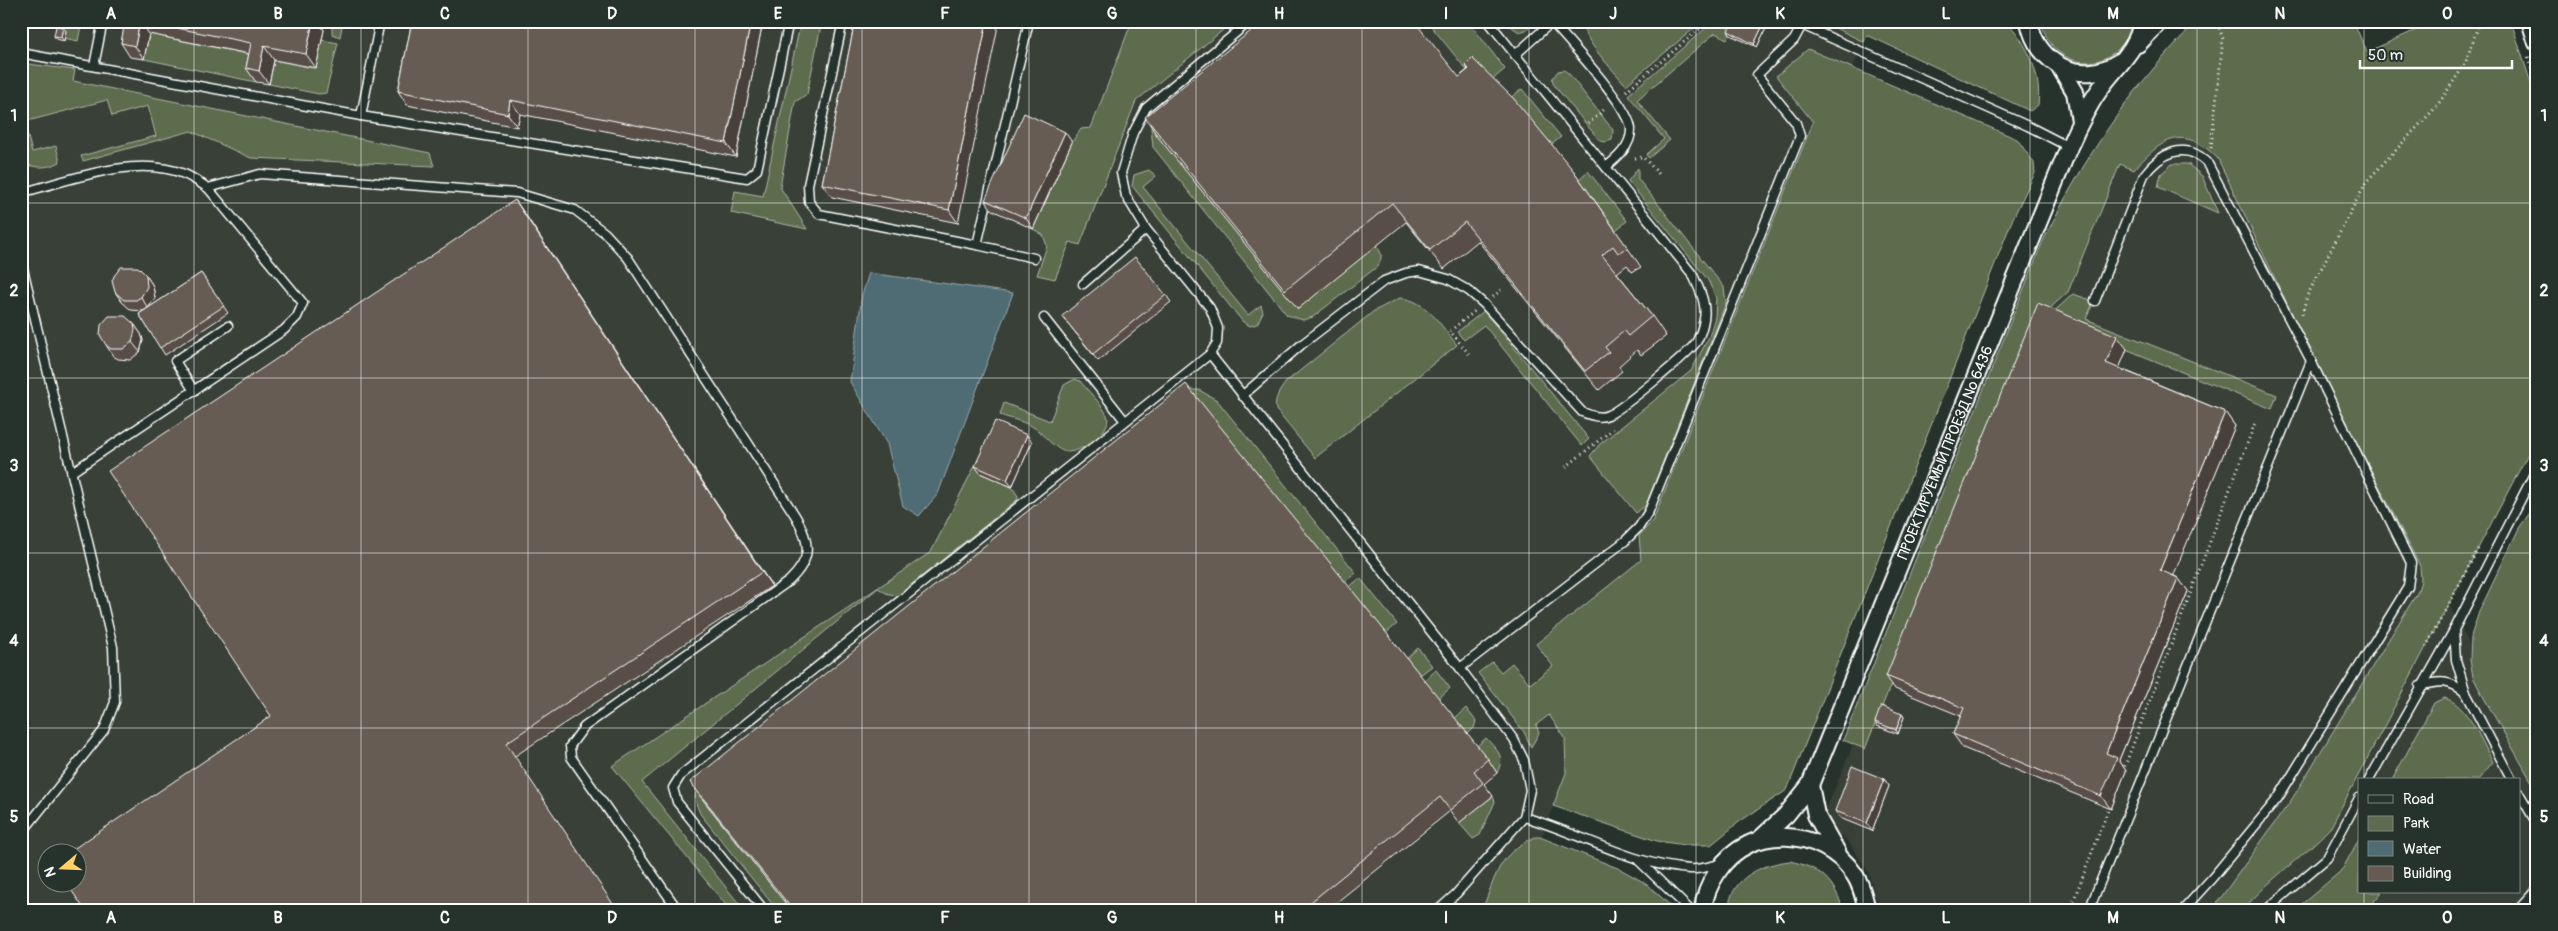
<svg xmlns="http://www.w3.org/2000/svg" width="2558" height="931" viewBox="0 0 2558 931" font-family="Pangolin,sans-serif">
<rect width="100%" height="100%" fill="#26332d"/>
<filter id="ink" filterUnits="userSpaceOnUse"><feTurbulence type="fractalNoise" baseFrequency=".02" numOctaves="2"/><feDisplacementMap in="SourceGraphic" scale="10" xChannelSelector="R" yChannelSelector="G"/><feConvolveMatrix kernelMatrix="1 2 1 2 8 2 1 2 1" color-interpolation-filters="sRGB"/></filter>
<g filter="url(#ink)">
<g fill="#393f38" fill-rule="evenodd">
<path d="M21,21H1872L1512,910H21ZM48,854H78V884H48Z"/>
<path d="M2171,125L2210,140L2222,157L2537,777V910H1877V902L1868,871L1848,841L1821,822L2093,165ZM2359,780H2519V892H2359Z"/>
</g>
<g fill="#5d6c4e" stroke="#aeb6a6">
<polygon points="59,21 82,21 78,41 64,38 58,29"/>
<polygon points="332,21 343,21 340,37 332,34"/>
<polygon points="801,21 822,21 807,94 795,102 780,187 807,229 731,213 735,191 763,196"/>
<polygon points="1132,21 1234,21 1136,101 1080,245 1070,242 1055,279 1037,275 1047,246 1043,235 1033,229 1072,142 1081,129 1091,128"/>
<polygon points="1427,21 1468,21 1505,69 1491,81 1478,84"/>
<polygon points="1503,21 1534,21 1526,30 1519,32"/>
<path d="M1583,21H1703L1626,85C1614,71 1581,39 1583,21Z"/>
<polygon points="1714,21 1730,21 1736,24 1727,39 1715,33 1637,100 1670,140 1649,158 1646,155 1664,139 1628,95"/>
<path d="M1832,21H2006C2027,42 2042,75 2038,105L2030,111L1867,35L1864,42L1833,27Z"/>
<path d="M2041,21H2134C2120,75 2053,76 2041,21Z"/>
<path d="M2197,21H2353L2367,52L2436,21H2511L2537,102V433L2530,450L2331,827C2303,857 2269,879 2243,910H2212L2292,799L2417,593L2421,581L2420,566L2301,333L2218,159C2184,123 2161,139 2134,170L2120,164L2068,292L2037,320L1865,749L1843,740L2043,241C2085,156 2130,89 2197,21Z"/>
<polygon points="149,34 261,57 256,82 144,59"/>
<polygon points="322,40 338,43 326,93 319,94 269,84 274,60 313,68"/>
<polygon points="1808,49 2017,139 2034,163 2035,173 2013,218 1787,790 1739,822 1711,845 1685,845 1657,841 1553,806 1566,773 1565,738 1549,715 1536,725 1539,733 1531,747 1524,732 1478,673 1492,662 1501,672 1512,663 1530,684 1553,666 1536,644 1641,560 1639,536 1653,520 1813,122 1776,76"/>
<path d="M21,63L75,70L73,81L430,153L434,166L251,158L191,131L83,161L81,156L156,136L148,106L112,116L107,100L24,122L32,152L56,146L60,162C47,169 35,168 21,163Z"/>
<polygon points="1564,70 1569,74 1613,130 1612,140 1606,142 1600,141 1554,85 1552,79 1558,71"/>
<polygon points="1522,89 1561,137 1551,145 1509,99"/>
<path d="M1155,114L1376,246C1383,253 1382,258 1378,266L1313,317L1303,320L1287,315L1153,147L1151,128Z"/>
<polygon points="2172,164 2188,164 2202,176 2218,213 2158,187 2161,174"/>
<polygon points="1638,168 1638,179 1724,287 1726,303 1646,505 1636,513 1590,456 1600,444 1691,371 1709,337 1715,317 1716,298 1708,280 1628,181"/>
<polygon points="1149,170 1156,176 1143,187 1248,315 1261,305 1263,312 1257,324 1250,326 1243,322 1132,186 1134,175"/>
<polygon points="1588,171 1627,221 1616,230 1579,179"/>
<polygon points="2073,294 2094,301 2086,319 2277,395 2272,409 2048,317"/>
<path d="M1400,298C1427,300 1441,326 1457,345L1315,458L1276,410C1274,398 1279,392 1286,382L1374,311Z"/>
<polygon points="1484,311 1589,439 1582,446 1484,325 1464,340 1457,332"/>
<path d="M1075,379L1080,381C1088,391 1101,403 1107,415C1114,431 1077,457 1063,451C1052,446 1045,436 1036,429C1027,422 1011,419 1000,415L1004,403L1050,421L1064,385Z"/>
<path d="M1189,390H1199L1217,400L1356,573L1344,582L700,796L791,910H777L701,815C694,801 693,795 701,781Z"/>
<polygon points="995,426 980,473 1012,487 1018,496 1017,500 897,596 886,593 878,588 642,782 744,910 730,910 612,766 931,552"/>
<polygon points="2537,503 2537,791 2484,698 2473,677 2470,660 2471,636 2479,612 2519,528"/>
<polygon points="1360,578 1397,624 1385,634 1348,588"/>
<polygon points="1418,648 1432,666 1419,676 1406,659"/>
<polygon points="1436,670 1450,688 1438,699 1424,681"/>
<path d="M2444,698C2467,703 2482,742 2493,762L2478,780H2392L2434,703Z"/>
<polygon points="1466,708 1476,721 1474,728 1467,735 1454,719"/>
<path d="M1486,738C1497,751 1506,755 1497,773L1476,747Z"/>
<polygon points="1493,796 1495,802 1480,835 1473,839 1459,823"/>
<path d="M1535,837H1540L1620,869L1647,884L1675,910H1482C1497,874 1497,855 1535,837Z"/>
<polygon points="2359,839 2359,892 2382,892 2367,910 2295,910 2342,870"/>
<path d="M1790,861C1820,868 1834,879 1843,910H1728C1731,877 1762,864 1790,861Z"/>
</g>
<polygon fill="#4f6c75" stroke="#95a7ac" points="869,273 1013,293 938,494 919,516 903,506 887,444 850,382 862,295"/>
<g fill="none" stroke-linecap="round" stroke-linejoin="round">
<defs>
<g id="service">
<polyline points="843,21 808,185 809,202 819,214 977,245 1029,21"/>
<polyline points="1793,21 2028,126 2069,147"/>
<path d="M1552,22C1568,41 1632,109 1631,130C1631,146 1617,158 1606,167"/>
<polyline points="21,53 361,116 747,178 757,170 789,21"/>
<polyline points="1515,55 1553,21"/>
<polyline points="94,66 103,21"/>
<polyline points="361,116 380,21"/>
<path d="M21,193C70,180 136,154 184,174C192,177 200,183 208,188L260,174L517,193L575,210L605,233L628,258L796,517C811,544 812,559 789,581L584,727L570,746L571,757L678,910"/>
<polyline points="977,245 1034,258"/>
<polyline points="21,260 113,647 115,702 104,730 21,834"/>
<polyline points="1083,284 1146,229"/>
<path d="M2095,301L2144,175C2160,154 2184,140 2207,162L2311,361L2411,563L2408,587L2278,798L2213,877L2183,910"/>
<polyline points="1044,318 1125,421"/>
<polyline points="1210,354 1460,668 1514,740 1524,760 1530,790 1524,817 1456,894 1438,910"/>
<polyline points="194,391 175,361 228,326"/>
<path d="M1242,396L1301,345L1384,281L1406,273L1419,271L1448,279L1469,291L1484,304L1582,412C1590,415 1600,419 1608,415C1621,410 1690,353 1697,341C1700,335 1703,326 1704,319C1707,303 1699,289 1693,275L1488,21"/>
<polyline points="72,472 284,330 297,317 303,303 208,188"/>
<polyline points="2454,630 2456,660 2466,693 2512,780"/>
<polyline points="1460,668 1625,541 1639,527 1649,511 1800,136 1796,123 1757,75 1794,40 1802,25"/>
<path d="M2420,686C2440,680 2450,680 2466,693"/>
<polyline points="2369,780 2454,630 2537,468"/>
<polyline points="2519,793 2537,824"/>
<path d="M1524,817C1580,833 1631,865 1690,869C1699,870 1711,866 1720,864"/>
<polyline points="1638,860 1690,910"/>
<polyline points="764,910 677,802 673,788 681,775 1210,354 1217,343 1218,328 1210,308 1146,229 1126,196 1121,173 1133,133 1146,108 1250,21"/>
<polyline points="2089,910 2311,361"/>
<polyline points="2266,910 2327,858 2359,798"/>
<polyline points="2518,910 2537,889"/>
</g>
<g id="minor">
<path d="M2029,21C2036,64 2081,87 2119,62"/>
<polyline points="2530,21 2537,43"/>
<polyline points="2138,44 2160,21"/>
<polyline points="2060,67 2075,92 2080,121"/>
<polyline points="1810,785 1816,815 1838,854"/>
<path id="s1" d="M1759,840L1786,815L1810,785L2069,147C2078,126 2089,104 2102,86C2118,64 2138,49 2142,21"/>
<path d="M1703,910C1704,896 1710,883 1718,871C1749,823 1823,827 1854,874C1861,884 1864,897 1867,910"/>
</g>
</defs>
<use href="#service" stroke="#fff" stroke-width="11"/>
<use href="#minor" stroke="#fff" stroke-width="20"/>
<g stroke="#fff" stroke-width="3" stroke-dasharray="1 4" stroke-linecap="butt">
<polyline points="2528,57 2537,85"/>
<polyline points="1626,91 1709,21"/>
<polyline points="1588,124 1606,108"/>
<polyline points="2211,148 2223,39 2217,21"/>
<polyline points="1635,158 1643,157 1659,174"/>
<polyline points="1493,297 1501,290"/>
<polyline points="2302,314 2307,296 2366,182 2437,106 2465,64 2480,21"/>
<polyline points="1469,354 1450,331 1475,311"/>
<polyline points="2530,456 2537,441"/>
<polyline points="1566,467 1613,429"/>
<polyline points="2426,647 2478,549"/>
<polyline points="2123,771 2255,423"/>
<polyline points="2070,910 2110,805"/>
<polyline points="2247,910 2253,903"/>
</g>
<use href="#service" stroke="#26332d" stroke-width="8"/>
<use href="#minor" stroke="#26332d" stroke-width="16"/>
</g>
<g fill="#584e47" stroke="#fff">
<polygon points="112,21 318,21 324,30 316,68 274,60 269,84 256,82 246,68 249,54 149,34 144,59 130,57 121,43 124,29 116,28"/>
<polygon points="412,21 763,21 736,157 520,114 517,127 407,105 398,91"/>
<polygon points="855,21 958,223 832,197 822,184"/>
<polygon points="1768,24 1757,47 1730,35 1728,31"/>
<polygon points="66,31 64,41 56,39 54,36"/>
<polygon points="1465,65 1573,170 1641,267 1632,272 1627,265 1617,273 1652,316 1666,336 1641,355 1637,350 1619,366 1622,371 1599,390 1478,241 1444,269 1406,222 1298,309 1158,137 1145,117 1459,77 1468,69"/>
<polygon points="1072,142 1033,229 992,210 985,200"/>
<polygon points="515,200 772,586 515,756 271,716"/>
<polygon points="201,273 228,313 165,355 139,314"/>
<polygon points="146,275 153,286 155,298 148,308 143,311 131,310 122,302 115,292"/>
<polygon points="1166,295 1171,302 1098,361 1062,316"/>
<polygon points="134,324 141,334 143,340 140,352 130,360 118,359 113,356 106,345"/>
<polygon points="2127,349 2119,368 2225,412 2235,426 2173,575 2178,578 2188,591 2119,760 2126,771 2111,809 1963,748 1953,734 1961,716 1895,689 1886,676"/>
<polygon points="1032,442 1012,487 980,473 975,466"/>
<polygon points="1902,714 1904,717 1898,734 1877,726 1875,722"/>
<polygon points="1488,759 1497,773 1484,784 1493,796 1459,823 1450,811 1327,910 791,910 700,796 690,782"/>
<polygon points="1884,779 1889,786 1872,831 1840,818 1835,811"/>
</g>
<g fill="#47403a" stroke="#fff">
<polygon points="140,21 149,34 144,59 135,46"/>
<polygon points="313,21 318,21 324,30 316,68 306,54"/>
<polygon points="751,21 763,21 736,157 726,143"/>
<polygon points="987,21 999,21 958,223 949,210"/>
<polygon points="1765,21 1768,24 1757,47 1754,44"/>
<polygon points="63,27 66,31 64,41 61,37"/>
<polygon points="264,46 274,60 269,84 259,71"/>
<polygon points="510,100 520,114 517,127 508,114"/>
<polygon points="1065,132 1072,142 1033,229 1026,218"/>
<polygon points="515,200 525,214 772,586 762,572"/>
<polygon points="146,275 153,286 155,298 148,308 141,297"/>
<polygon points="134,324 141,334 143,340 140,352 132,342"/>
<polygon points="2117,336 2127,349 2116,376 2106,363"/>
<polygon points="2225,412 2235,426 2170,584 2160,570"/>
<polygon points="1027,435 1032,442 1012,487 1007,480"/>
<polygon points="2178,578 2188,591 2119,760 2126,771 2111,809 2101,796 2106,753"/>
<polygon points="1902,714 1904,717 1898,734 1896,730"/>
<polygon points="1884,779 1889,786 1872,831 1867,823"/>
</g>
<g fill="#665b53" stroke="#fff">
<polygon points="125,21 140,21 135,46 121,43"/>
<polygon points="142,21 313,21 306,54 264,46 259,71 246,68 251,43"/>
<polygon points="412,21 751,21 726,143 510,100 508,114 398,91"/>
<polygon points="855,21 987,21 949,210 822,184"/>
<polygon points="1263,21 1414,21 1459,77 1469,69 1465,65 1472,58 1514,99 1573,170 1628,248 1618,253 1613,246 1602,255 1652,316 1628,336 1624,331 1605,347 1609,352 1585,371 1465,222 1430,250 1392,203 1285,290 1145,117"/>
<polygon points="1733,21 1765,21 1754,44 1728,31"/>
<polygon points="56,26 63,27 61,37 54,36"/>
<polygon points="1024,113 1065,132 1026,218 985,200"/>
<polygon points="515,200 762,572 506,743 617,910 85,910 67,884 78,884 78,854 66,854 271,716 108,471"/>
<polygon points="1135,257 1166,295 1093,354 1062,316"/>
<polygon points="121,267 138,267 146,275 147,287 141,297 136,300 124,300 115,292 112,281 114,276"/>
<polygon points="201,273 224,306 160,348 139,314"/>
<polygon points="2038,303 2117,336 2106,363 2225,412 2160,570 2178,578 2106,753 2117,758 2101,796 1953,734 1964,708 1886,676"/>
<polygon points="109,316 125,316 134,324 135,330 132,342 123,349 111,349 106,345 100,335 101,325"/>
<polygon points="1186,384 1488,759 1474,771 1483,783 1450,810 1440,797 1301,910 793,910 690,782"/>
<polygon points="995,421 1027,435 1007,480 975,466"/>
<polygon points="1881,706 1902,714 1896,730 1875,722"/>
<polygon points="1852,766 1884,779 1867,823 1835,811"/>
</g>
</g>
<path fill="none" stroke="#fff" stroke-width="1" stroke-opacity="0.55" d="M194,21V910M361,21V910M528,21V910M695,21V910M862,21V910M1029,21V910M1196,21V910M1362,21V910M1529,21V910M1696,21V910M1863,21V910M2030,21V910M2197,21V910M2364,21V780M21,203H2537M21,378H2537M21,553H2537M21,728H2537M2364,892V910"/>
<g text-anchor="middle" dominant-baseline="central" stroke-width="5" stroke-linejoin="round" paint-order="stroke">
<g font-size="15" fill="#fff" stroke="#26332d">
<text stroke="none"><textPath href="#s1" startOffset="434">ПРОЕКТИРУЕМЫЙ ПРОЕЗД № 6436</textPath></text>
</g>
</g>
<rect width="2558" height="931" fill="none" stroke="#26332d" stroke-width="55"/>
<rect x="2358" y="778" width="162" height="115" fill="#26332d" stroke="#7d8581"/>
<rect x="2368" y="795" width="25" height="8" fill="#26332d" stroke="#7d8581"/>
<text x="2403" y="804" font-size="15" fill="#ffffff">Road</text>
<rect x="2368" y="816" width="25" height="15" fill="#5d6c4e" stroke="#7d8581"/>
<text x="2403" y="828" font-size="15" fill="#ffffff">Park</text>
<rect x="2368" y="841" width="25" height="15" fill="#4f6c75" stroke="#7d8581"/>
<text x="2403" y="854" font-size="15" fill="#ffffff">Water</text>
<rect x="2368" y="866" width="25" height="15" fill="#665b53" stroke="#7d8581"/>
<text x="2403" y="878" font-size="15" fill="#ffffff">Building</text>
<g transform="translate(62 868) rotate(251)"><circle r="24" fill="#26332d" stroke="#7d8581"/>
<path d="M0-4L9 19L0 12L-9 19Z" fill="#ffd166"/>
<text y="-8" font-size="14" font-weight="bold" text-anchor="middle" fill="#ffffff">N</text>
</g>
<path d="M2360 60v8h152v-8" fill="none" stroke="#ffffff" stroke-width="2.5"/>
<text x="2368" y="60" font-size="15" fill="#ffffff" stroke="#26332d" stroke-width="4" paint-order="stroke">50 m</text>
<rect x="28" y="28" width="2502" height="876" fill="none" stroke="#fff" stroke-width="2"/>
<g font-size="16" text-anchor="middle" font-weight="bold" fill="#fff">
<text x="111" y="19">A</text>
<text x="278" y="19">B</text>
<text x="445" y="19">C</text>
<text x="612" y="19">D</text>
<text x="778" y="19">E</text>
<text x="945" y="19">F</text>
<text x="1112" y="19">G</text>
<text x="1279" y="19">H</text>
<text x="1446" y="19">I</text>
<text x="1613" y="19">J</text>
<text x="1780" y="19">K</text>
<text x="1946" y="19">L</text>
<text x="2113" y="19">M</text>
<text x="2280" y="19">N</text>
<text x="2447" y="19">O</text>
<text x="14" y="121">1</text>
<text x="2544" y="121">1</text>
<text x="14" y="296">2</text>
<text x="2544" y="296">2</text>
<text x="14" y="471">3</text>
<text x="2544" y="471">3</text>
<text x="14" y="646">4</text>
<text x="2544" y="646">4</text>
<text x="14" y="822">5</text>
<text x="2544" y="822">5</text>
<text x="111" y="923">A</text>
<text x="278" y="923">B</text>
<text x="445" y="923">C</text>
<text x="612" y="923">D</text>
<text x="778" y="923">E</text>
<text x="945" y="923">F</text>
<text x="1112" y="923">G</text>
<text x="1279" y="923">H</text>
<text x="1446" y="923">I</text>
<text x="1613" y="923">J</text>
<text x="1780" y="923">K</text>
<text x="1946" y="923">L</text>
<text x="2113" y="923">M</text>
<text x="2280" y="923">N</text>
<text x="2447" y="923">O</text>
</g>
</svg>
